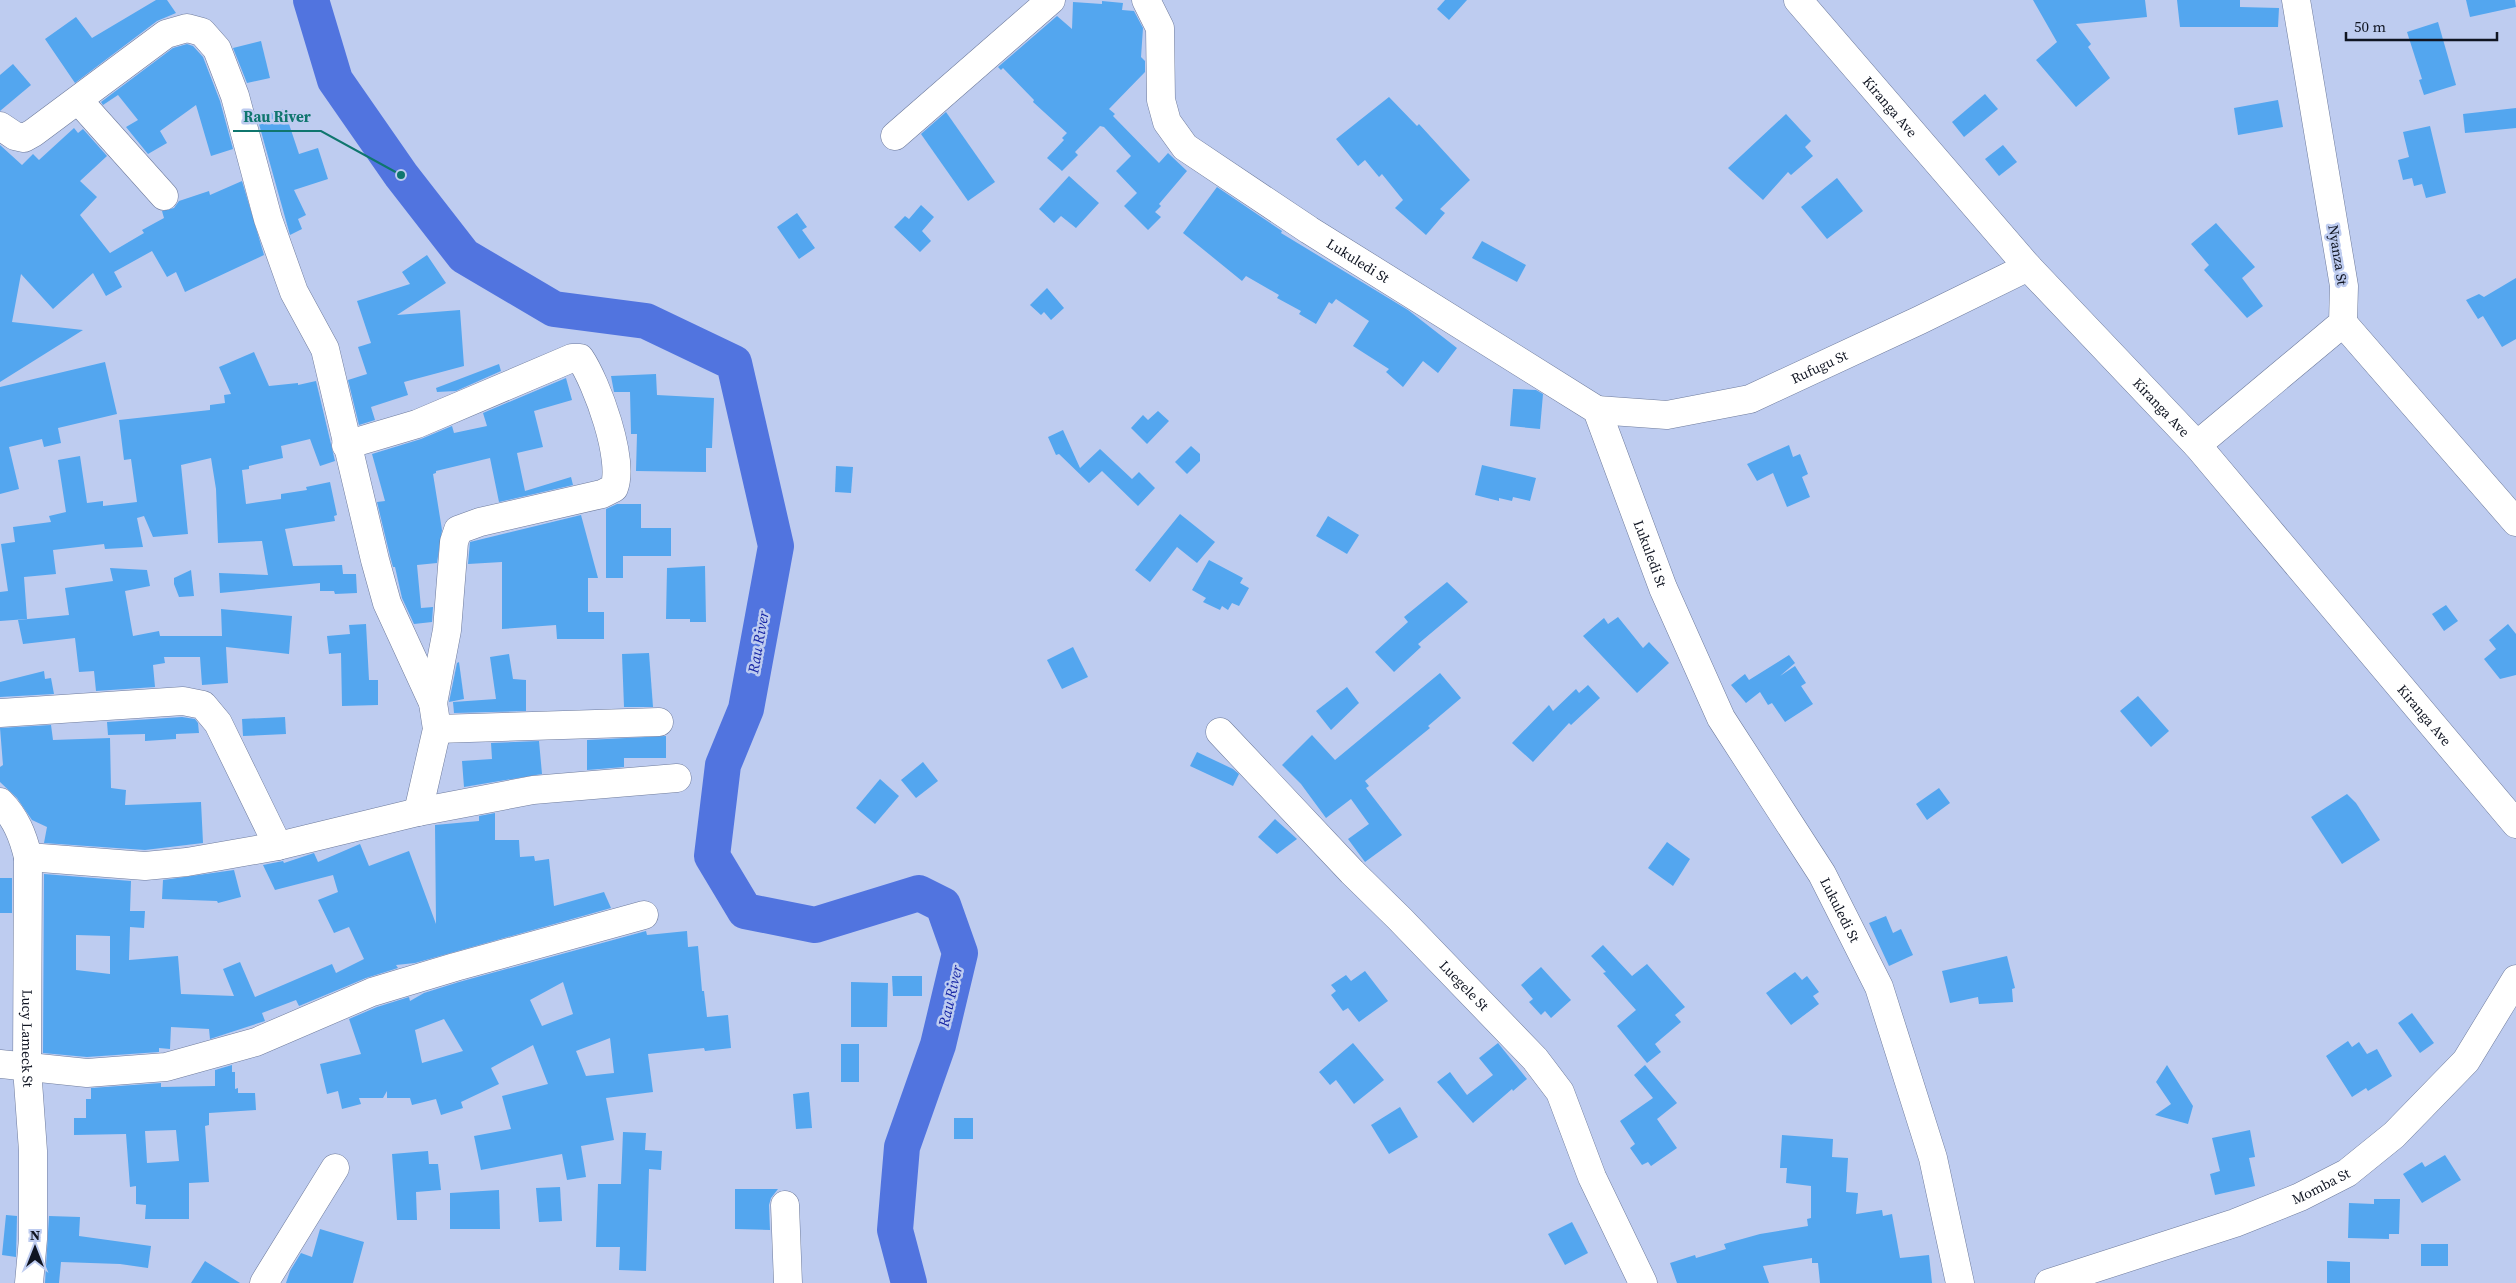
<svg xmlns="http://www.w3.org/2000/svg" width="2516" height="1283" viewBox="0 0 2516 1283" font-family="'Source Serif 4',serif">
<rect width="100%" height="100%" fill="#beccf0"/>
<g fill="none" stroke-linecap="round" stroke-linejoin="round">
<polyline stroke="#5174df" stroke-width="36" points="311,0 335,80 401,175 464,256 554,309 646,321 734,363 776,546 746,709 723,765 712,856 745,911 815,925 919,893 943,905 960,953 938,1045 902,1147 895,1230 909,1283"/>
</g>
<g fill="#53a6ef" fill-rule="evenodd">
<polygon points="156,0 167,0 176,13 157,21 75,83 45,39 76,17 92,38"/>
<polygon points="1445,0 1467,0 1449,20 1437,9"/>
<polygon points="2033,0 2145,0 2147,17 2076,24 2091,44 2088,47 2110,78 2076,107 2036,60 2057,42"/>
<polygon points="2177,0 2240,0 2240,7 2279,8 2278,27 2180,27"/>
<polygon points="2466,0 2515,0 2516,7 2470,17"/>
<polygon points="1102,1 1123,3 1122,10 1134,11 1143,28 1141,57 1145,61 1145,72 1109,109 1115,114 1113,116 1159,163 1168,153 1187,171 1159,204 1161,206 1155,212 1161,217 1148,230 1124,206 1137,193 1116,171 1131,156 1104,127 1100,126 1075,152 1078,155 1062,171 1047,158 1064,140 1062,138 1067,133 1033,102 1034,100 1003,68 1001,70 998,67 1057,16 1072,29 1073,2 1102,4"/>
<polygon points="2438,22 2456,85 2424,95 2419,80 2422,79 2407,32"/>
<polygon points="261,41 270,78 247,83 233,48"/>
<polygon points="187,44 193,46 203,57 220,101 233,149 211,156 196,105 160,131 167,143 148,154 126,127 138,120 118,95 103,105 101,102 173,48"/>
<polygon points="13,64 31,85 0,111 0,75"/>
<polygon points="1985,94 1998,109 1964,137 1952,122"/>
<polygon points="1389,97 1417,126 1419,124 1470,180 1440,209 1445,213 1426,235 1395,208 1403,200 1382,174 1379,177 1365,160 1358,166 1336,139"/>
<polygon points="2278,100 2283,127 2238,135 2234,108"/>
<polygon points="2516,108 2516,128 2465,133 2463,114"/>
<polygon points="284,109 299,154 318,148 328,179 294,190 306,215 298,219 302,229 290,235 257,117"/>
<polygon points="946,112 995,182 968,201 921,134"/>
<polygon points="1786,114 1811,141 1805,147 1813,156 1791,175 1788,172 1763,200 1728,168"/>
<polygon points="2430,126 2446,193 2426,198 2422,184 2414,186 2412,178 2403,180 2398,160 2409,157 2403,132"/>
<polygon points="74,128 78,133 83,129 107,156 80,181 97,197 80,215 110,253 144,233 142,230 164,218 162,211 174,208 179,201 209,191 210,195 242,181 264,255 185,292 176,272 167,277 152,251 114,272 122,287 106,296 93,273 53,309 21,274 12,322 83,330 0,382 0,145 22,165 33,154 39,160"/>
<polygon points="2003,145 2017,162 1999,176 1985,159"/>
<polygon points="1069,176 1099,203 1076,228 1061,216 1054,223 1039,209"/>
<polygon points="1837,178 1863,211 1827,239 1801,207"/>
<polygon points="1217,187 1282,231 1281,233 1408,310 1457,348 1438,373 1423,361 1403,387 1386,372 1389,369 1353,346 1369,321 1336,299 1332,304 1329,302 1316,324 1299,314 1301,311 1277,298 1279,295 1246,276 1242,281 1183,233"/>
<polygon points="921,205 934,217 922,231 931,241 920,252 894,227 905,216 909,219"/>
<polygon points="797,213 807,227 802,230 815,248 799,259 777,227"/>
<polygon points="2216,223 2255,267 2242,278 2263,306 2247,318 2204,270 2209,265 2191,244"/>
<polygon points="1482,241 1526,265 1517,282 1472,258"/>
<polygon points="427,255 446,283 397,315 460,310 464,366 404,382 408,395 371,407 375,420 359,425 348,380 367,374 358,347 371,343 357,301 410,284 402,272"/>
<polygon points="2516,278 2516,339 2502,347 2483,316 2478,319 2466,300 2479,294 2484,297"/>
<polygon points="1047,288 1064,308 1051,320 1044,312 1041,315 1030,305"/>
<polygon points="254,352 269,386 298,383 298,385 316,381 335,461 320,466 310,439 281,446 283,458 249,466 249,469 242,470 246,504 281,499 281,494 307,490 306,487 330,482 337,515 334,516 335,521 285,529 293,566 342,565 343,574 356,574 357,593 335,594 334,591 320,591 320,583 220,593 219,573 268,575 262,541 218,543 216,489 211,458 181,465 188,534 153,537 144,516 137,518 143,547 105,549 104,544 53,550 56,574 24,577 27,619 0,621 0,592 8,591 1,544 15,542 13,527 51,522 49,516 66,512 58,460 80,456 87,503 103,501 103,506 137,502 131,459 124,460 119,420 210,410 210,405 225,403 224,395 231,394 219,367"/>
<polygon points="105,362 117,414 58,428 61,443 44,447 42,439 9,447 19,489 0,494 0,387"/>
<polygon points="499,364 501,371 456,391 437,392 436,388"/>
<polygon points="656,374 657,395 714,398 712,448 706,448 706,472 636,471 637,434 631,434 630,392 614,392 611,376"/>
<polygon points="566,378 572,400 534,411 543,447 517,453 525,491 571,477 573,485 499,502 490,458 436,471 436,473 433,474 442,530 437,563 417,565 421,608 433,607 432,622 414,624 402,598 395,567 393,567 390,556 377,502 385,501 372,454 421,439 452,426 454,433 487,426 483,413"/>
<polygon points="1513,389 1536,390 1543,394 1540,429 1510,426"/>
<polygon points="1158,411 1169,421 1147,444 1131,428 1143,415 1148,420"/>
<polygon points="1063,430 1080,468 1100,449 1132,479 1139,472 1155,488 1138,506 1102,471 1089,483 1059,454 1056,455 1048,437"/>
<polygon points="1789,445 1793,457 1800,454 1808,474 1802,477 1810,497 1787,507 1773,473 1757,481 1747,464"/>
<polygon points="1191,446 1200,454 1200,461 1187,474 1175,462"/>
<polygon points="1482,465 1536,478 1530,501 1513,497 1512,501 1499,498 1499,501 1475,495"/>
<polygon points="836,466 853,467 851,493 835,492"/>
<polygon points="617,504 641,504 641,528 671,528 671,556 623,556 623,578 606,578 606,509"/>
<polygon points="1180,514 1215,542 1197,563 1177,547 1150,582 1135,570"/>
<polygon points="581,515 598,578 588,578 588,612 604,612 604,639 557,639 556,625 502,629 502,562 468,564 470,542"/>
<polygon points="1328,516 1359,535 1347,554 1316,536"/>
<polygon points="1209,560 1243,578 1240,583 1249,588 1239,606 1232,603 1228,610 1222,606 1220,610 1203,602 1206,598 1192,590"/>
<polygon points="705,566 706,622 690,622 690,619 666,619 667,568"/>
<polygon points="110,568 147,570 150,586 125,591 133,636 159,631 160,636 222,636 221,609 292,616 289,654 226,647 228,683 202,685 200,657 164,657 165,663 153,665 155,687 96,691 94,671 79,672 75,638 23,644 18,620 69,615 65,588 113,581"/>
<polygon points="191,570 194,596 179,597 174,584 174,578"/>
<polygon points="1447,582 1468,602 1418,644 1421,647 1394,672 1375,652 1408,622 1404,617"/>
<polygon points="2446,605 2458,621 2444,631 2432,614"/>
<polygon points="1618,617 1643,648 1649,642 1669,663 1637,693 1583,636 1604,618 1608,624"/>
<polygon points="366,624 369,680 378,680 378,705 342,706 341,653 329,654 327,636 350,634 349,625"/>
<polygon points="2508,624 2516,634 2516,675 2500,679 2484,659 2496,649 2489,640"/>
<polygon points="1073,647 1088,677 1062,689 1047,660"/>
<polygon points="649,653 653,707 624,707 622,654"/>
<polygon points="509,654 513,679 526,680 526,711 454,713 453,702 496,699 490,657"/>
<polygon points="1789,655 1795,663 1780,676 1795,666 1806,683 1801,686 1813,704 1785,722 1772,703 1768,705 1760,692 1746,703 1731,685 1745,674 1749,680"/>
<polygon points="459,662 464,699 449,702 457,663"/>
<polygon points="44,671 45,679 51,678 54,694 0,697 0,682"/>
<polygon points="1440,673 1461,698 1428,726 1430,728 1365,781 1369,786 1366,788 1402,835 1365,862 1348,839 1369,824 1351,799 1326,818 1301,784 1282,765 1312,735 1335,760"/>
<polygon points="1588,685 1600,698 1571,725 1569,723 1533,762 1512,743 1549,705 1553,711 1576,689 1579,693"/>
<polygon points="1347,687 1359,703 1331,730 1316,711"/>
<polygon points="2138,696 2169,731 2151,747 2120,711"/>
<polygon points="182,717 195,719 198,723 199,733 176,734 176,739 145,741 145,734 108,735 107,722"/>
<polygon points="285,717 286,734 243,736 242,719"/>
<polygon points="51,725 53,740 110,738 111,788 126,790 125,805 201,802 203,843 145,850 44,843 47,827 32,820 17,798 0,782 0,767 3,765 0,728"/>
<polygon points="666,736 666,758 624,758 624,767 587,770 587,740"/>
<polygon points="539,741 542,774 464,787 462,761 492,759 491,743"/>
<polygon points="1197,752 1233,769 1239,774 1233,786 1190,766"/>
<polygon points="923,762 938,781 916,798 901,780"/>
<polygon points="880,779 899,796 875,824 856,808"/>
<polygon points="1939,788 1950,803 1927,820 1916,804"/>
<polygon points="2347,794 2356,803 2380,840 2342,864 2311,817"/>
<path d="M495,813V840H519L520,857L534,856L535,861L549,859L554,906L604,892L611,908L415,963L396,965L398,968L366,978L299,1006L296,1000L262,1013L265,1021L210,1039L209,1029L171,1027L170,1049L159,1048V1052L87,1057L43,1053L44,874L131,881L130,911H145L144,928L130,927L129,960L178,956L181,994L234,996L223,969L240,962L255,997L332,964L336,973L364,959L349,927L334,933L318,900L338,892L333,875L275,890L263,865L283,861L284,863L314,853L318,862L360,844L369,866L409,851L436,924L435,825L479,821V816ZM76,935L110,936V974L76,970Z"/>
<polygon points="1275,819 1297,839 1277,854 1258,837"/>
<polygon points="1667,842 1690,859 1673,886 1648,868"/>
<polygon points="234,870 241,897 218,903 217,901 162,899 163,880"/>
<rect x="0" y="878" width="12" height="35"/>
<polygon points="1886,916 1893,933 1901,929 1913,955 1889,966 1869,923"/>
<path d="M646,931L647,935L687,931L688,947L698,946L702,991H704L707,1017L728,1015L731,1048L705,1051L704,1048L648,1054L653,1092L606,1098L614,1140L581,1146L586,1177L567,1180L562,1154L481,1170L474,1136L511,1129L502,1096L548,1084L533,1045L491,1068L499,1084L461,1102L463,1108L441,1115L436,1099L412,1105L410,1098H387V1091L383,1098H359L361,1104L342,1109L338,1091L327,1094L320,1064L361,1054L349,1019L377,1007L409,997L410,1001L424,993L459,982ZM563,982L573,1014L542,1026L530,1000ZM444,1019L463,1051L422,1063L415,1030ZM610,1038L614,1073L586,1076L576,1051Z"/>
<polygon points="1603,945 1632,976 1647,964 1685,1007 1675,1015 1681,1022 1655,1044 1661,1052 1647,1063 1617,1026 1636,1010 1603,973 1606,972 1591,956"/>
<polygon points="2007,956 2015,988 2012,989 2013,1002 1979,1004 1978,997 1950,1003 1942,971"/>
<polygon points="1541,967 1571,1000 1551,1018 1545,1011 1541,1015 1529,1002 1533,999 1521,985"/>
<polygon points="1365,971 1388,1001 1359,1022 1348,1008 1343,1011 1331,995 1336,991 1331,985 1346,975 1351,981"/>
<polygon points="1795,972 1802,980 1807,976 1819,992 1813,996 1819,1004 1791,1025 1766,993"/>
<polygon points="892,976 922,976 922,996 893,996"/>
<polygon points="851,982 888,983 887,1027 851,1027"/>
<polygon points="2412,1013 2434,1043 2420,1053 2398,1023"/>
<polygon points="2348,1041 2352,1047 2359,1042 2367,1054 2377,1049 2392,1076 2368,1091 2366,1088 2352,1097 2326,1056"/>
<polygon points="1353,1043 1384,1080 1354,1104 1336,1080 1330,1085 1319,1072"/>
<polygon points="1498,1043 1527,1079 1513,1091 1512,1089 1473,1123 1437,1082 1450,1072 1467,1095 1493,1075 1479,1058"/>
<rect x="841" y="1044" width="18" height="38"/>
<path d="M232,1065V1072H235V1089L238,1088V1093H255L256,1110L209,1113V1125L205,1126L209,1182L189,1183V1219H145L146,1205L136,1204V1186L130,1187L126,1134L74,1135V1118H86V1099H91V1088L161,1083V1087L215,1086V1070ZM176,1130L179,1161L147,1163L145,1131Z"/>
<polygon points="1645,1065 1677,1103 1657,1119 1677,1148 1651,1166 1648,1162 1642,1165 1630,1148 1635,1144 1620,1121 1653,1098 1634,1075"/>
<polygon points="2167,1065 2193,1106 2188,1124 2155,1115 2171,1104 2156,1082"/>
<polygon points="809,1092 812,1128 796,1129 793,1094"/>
<polygon points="1400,1107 1418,1137 1389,1154 1371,1125"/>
<rect x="954" y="1118" width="19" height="21"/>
<polygon points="2250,1130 2255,1157 2249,1158 2255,1186 2215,1195 2210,1174 2220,1171 2212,1138"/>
<polygon points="623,1132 646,1133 645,1150 662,1151 661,1170 649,1169 646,1271 619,1270 620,1247 596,1247 598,1184 621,1184"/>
<polygon points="1782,1135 1833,1139 1832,1157 1848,1158 1846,1192 1858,1193 1856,1214 1882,1210 1883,1216 1892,1214 1900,1258 1929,1255 1932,1283 1820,1283 1818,1263 1812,1263 1812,1258 1763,1266 1769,1283 1677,1283 1670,1263 1695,1255 1696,1258 1726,1249 1724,1244 1760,1234 1808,1226 1807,1219 1811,1218 1811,1186 1786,1183 1787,1168 1780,1168"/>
<polygon points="428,1151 429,1164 438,1164 441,1190 416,1192 417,1220 397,1220 392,1154"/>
<polygon points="2445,1155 2461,1180 2422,1203 2403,1174 2422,1162 2425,1167"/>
<polygon points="560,1187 562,1221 539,1222 536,1188"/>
<polygon points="735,1189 778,1189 771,1198 769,1205 770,1230 735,1229"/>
<polygon points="499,1190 500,1229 450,1229 450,1193"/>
<polygon points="2374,1199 2400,1199 2399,1234 2389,1234 2389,1239 2348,1238 2349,1203 2374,1204"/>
<polygon points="6,1215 17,1216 16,1257 2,1255"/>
<polygon points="49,1216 80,1217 79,1236 151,1246 148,1268 120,1264 61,1262 59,1283 45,1283"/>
<polygon points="1572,1222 1588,1253 1565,1265 1548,1234"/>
<polygon points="320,1229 364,1242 353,1283 286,1283 290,1271 301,1253 312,1257"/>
<rect x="2421" y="1244" width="27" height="22"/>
<polygon points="205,1261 240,1283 191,1283"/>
<polygon points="2327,1261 2350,1262 2350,1283 2327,1283"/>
</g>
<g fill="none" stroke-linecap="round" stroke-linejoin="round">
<defs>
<g id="minor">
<path id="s1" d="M1146,0L1160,28L1161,100L1167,122L1185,147L1309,230L1597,410L1663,588L1721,718L1822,874L1879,987L1933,1158L1960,1283"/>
<path id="s2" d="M1798,0L2028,267L2197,445L2516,824"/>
<polyline points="79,101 164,196"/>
<polyline points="0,126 15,136 24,138 33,133 166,34 187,28 202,32 217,49 235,96 268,219 294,292 325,349 375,560 387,603 433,703 437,729 418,812"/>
<polyline points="895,136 1051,0"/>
<polyline points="2343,323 2516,522"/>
<path id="s3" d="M1597,410L1667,415L1750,399L1920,320L2028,267"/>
<path d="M346,445L417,424L572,358H580C597,383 625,460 614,488L602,494L480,522L458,530L454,542L447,630L433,703"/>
<polyline points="2197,445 2343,323 2344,286 2296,0"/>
<polyline points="0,713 183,701 203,705 218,723 278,846"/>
<polyline points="437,729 659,722"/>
<path id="s4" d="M1220,732L1352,872L1400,919L1535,1059L1560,1092L1592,1177L1643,1283"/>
<path id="s5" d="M0,802C16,818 23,836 28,857L27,1068L33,1151V1239L29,1283"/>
<polyline points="28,857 145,866 187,862 278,846 418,812 533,790 677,778"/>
<polyline points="0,1064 87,1073 166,1067 256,1042 372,992 455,967 644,915"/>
<polyline points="785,1205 788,1283"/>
<polyline points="264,1283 335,1168"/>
<path id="s6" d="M2049,1283L2235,1223L2300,1197L2347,1173L2394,1135L2466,1061L2516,979"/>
</g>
</defs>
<use href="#minor" stroke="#6e7b9c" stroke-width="29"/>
<use href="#minor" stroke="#fff" stroke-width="28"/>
</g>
<g text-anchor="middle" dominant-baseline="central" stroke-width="5" stroke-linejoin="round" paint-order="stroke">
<g font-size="14" fill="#101522" stroke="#beccf0">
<text stroke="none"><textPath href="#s2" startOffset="141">Kiranga Ave</textPath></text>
<text transform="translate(2338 255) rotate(81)">Nyanza St</text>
<text stroke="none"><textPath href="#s1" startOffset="364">Lukuledi St</textPath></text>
<text stroke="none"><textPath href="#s3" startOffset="231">Rufugu St</textPath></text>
<text stroke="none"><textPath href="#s2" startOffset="546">Kiranga Ave</textPath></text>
<text stroke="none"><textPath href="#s1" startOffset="799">Lukuledi St</textPath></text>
<text stroke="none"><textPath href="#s2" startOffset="951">Kiranga Ave</textPath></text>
<text stroke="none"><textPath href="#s1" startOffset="1204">Lukuledi St</textPath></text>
<text stroke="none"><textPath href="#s4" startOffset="352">Luegele St</textPath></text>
<text stroke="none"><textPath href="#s5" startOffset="244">Lucy Lameck St</textPath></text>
<text stroke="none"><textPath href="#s6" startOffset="289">Momba St</textPath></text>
</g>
<g font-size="15" font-style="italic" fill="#1726a5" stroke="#beccf0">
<text transform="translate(758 642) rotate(-80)">Rau River</text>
<text transform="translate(950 996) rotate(-77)">Rau River</text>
</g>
</g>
<path fill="none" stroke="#0f766e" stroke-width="2" d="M401 175L321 131H233"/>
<circle fill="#0f766e" stroke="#beccf0" stroke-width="2" cx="401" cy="175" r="5"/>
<g font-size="15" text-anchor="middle" font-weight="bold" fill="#0f766e" stroke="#beccf0" stroke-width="5" stroke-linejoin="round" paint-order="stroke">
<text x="277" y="122">Rau River</text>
</g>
<g transform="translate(35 1248)" stroke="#beccf0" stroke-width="4" paint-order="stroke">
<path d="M0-4L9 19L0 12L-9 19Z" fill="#101522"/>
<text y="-8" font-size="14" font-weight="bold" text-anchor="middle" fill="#101522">N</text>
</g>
<path d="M2346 32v8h151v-8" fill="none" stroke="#101522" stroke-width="2.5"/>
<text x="2354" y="32" font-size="15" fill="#101522" stroke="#beccf0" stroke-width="4" paint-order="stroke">50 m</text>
</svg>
